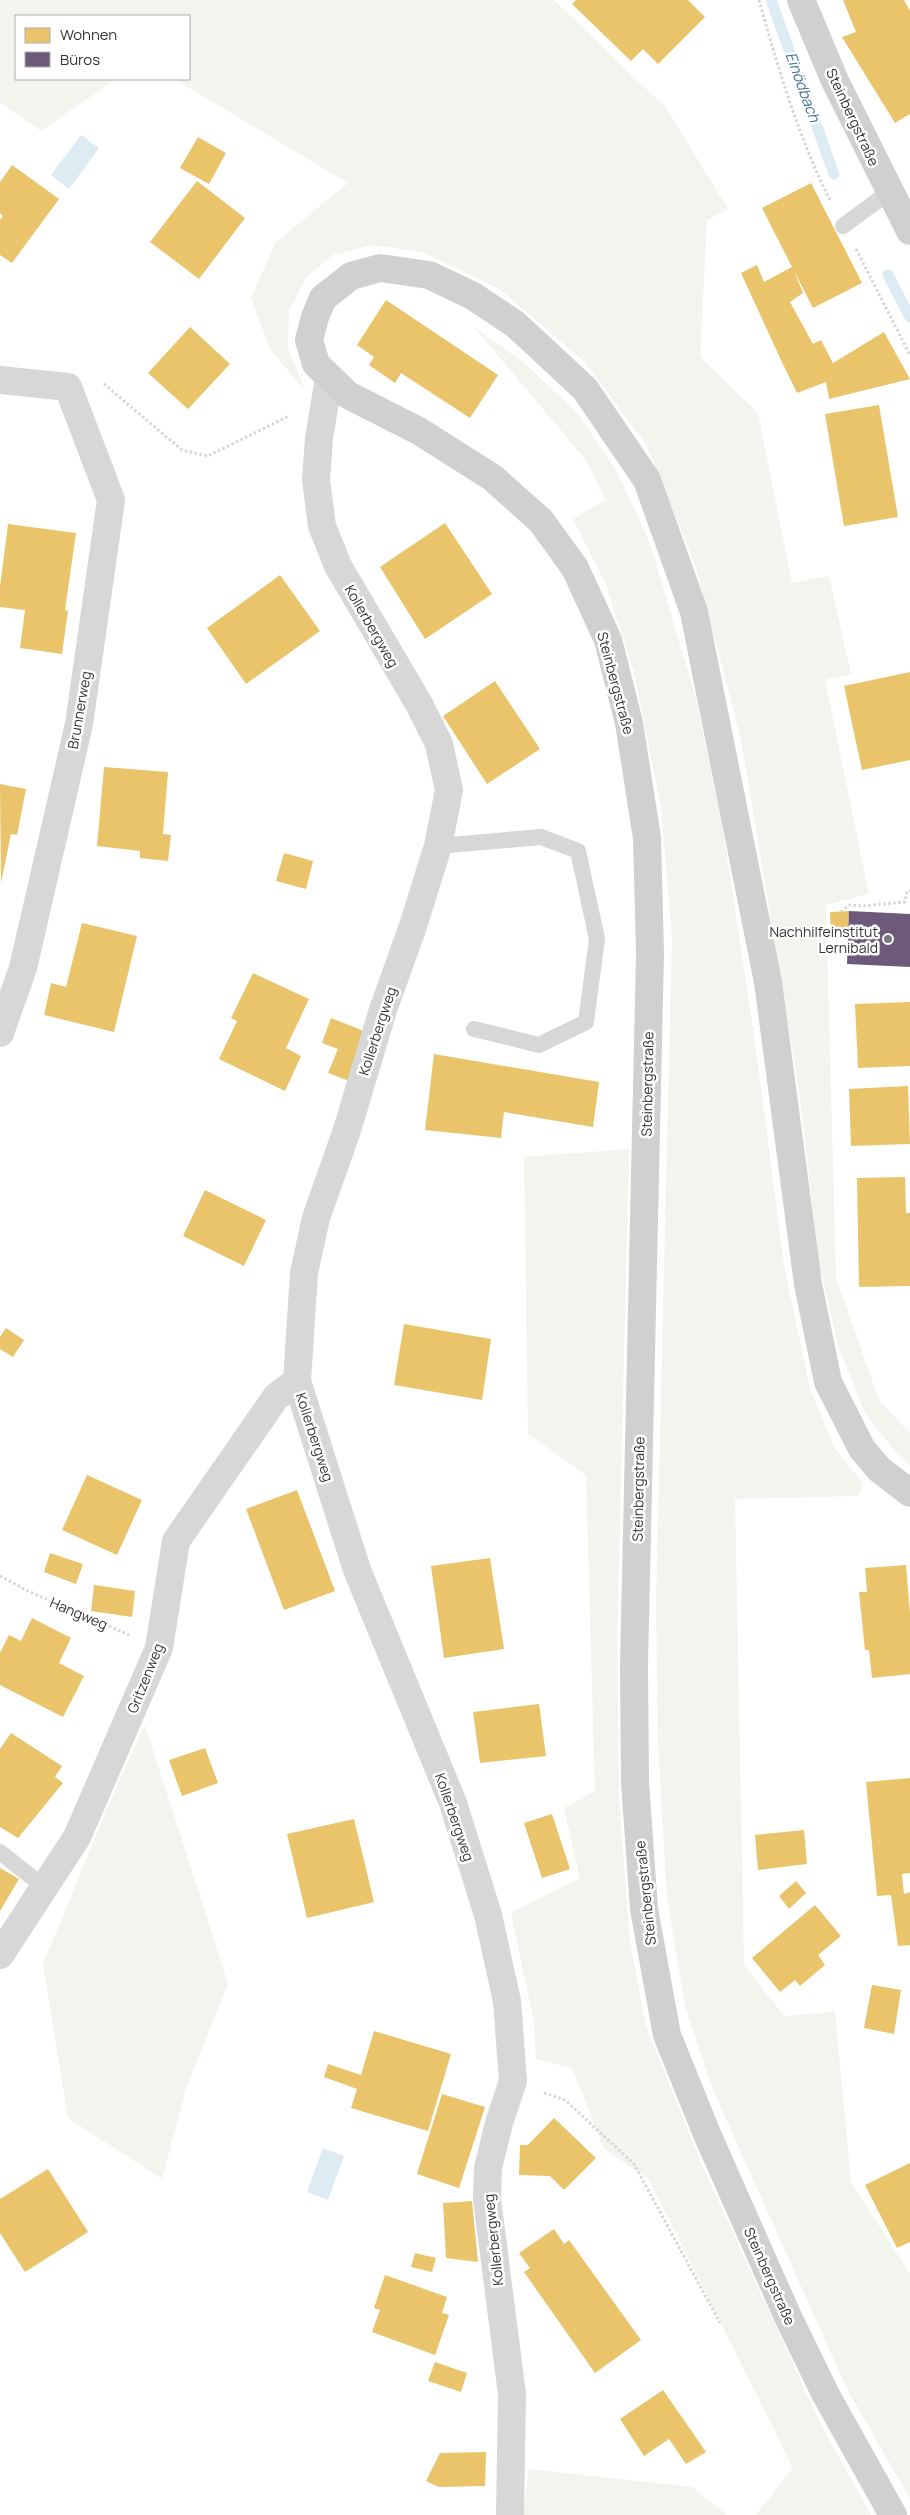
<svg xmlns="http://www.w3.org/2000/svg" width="910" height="2515" viewBox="0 0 910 2515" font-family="Manrope,sans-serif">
<rect width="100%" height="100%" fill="#fff"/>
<g fill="#f1f5ed">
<polygon points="0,0 554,0 667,109 728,209 707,220 700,357 758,413 792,583 829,576 851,674 825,680 869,894 826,905 836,1278 879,1400 910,1433 910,1465 896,1453 865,1413 839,1348 819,1263 800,1097 741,739 696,567 647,446 584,361 498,288 422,252 371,245 333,255 307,276 289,311 288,349 306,392 270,349 251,298 275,243 348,183 174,79 189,79 189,16 16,16 16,79 116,79 41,131 0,102"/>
<polygon points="473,326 523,362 578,414 617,472 651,546 695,696 722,824 753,1028 784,1265 810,1389 835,1449 863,1483 859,1496 735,1499 744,1965 784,2016 835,2012 851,2182 910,2274 910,2499 847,2389 713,2090 685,2006 667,1897 658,1744 656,1604 672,937 661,808 634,672 606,585 573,519 606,500 586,460"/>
<polygon points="629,1149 617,1642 619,1798 630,1942 646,2027 703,2167 820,2423 871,2515 756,2515 793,2468 649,2179 604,2149 572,2068 536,2059 534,2023 511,1913 580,1878 564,1808 595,1791 586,1475 528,1434 524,1157"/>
<polygon points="145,1725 228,1984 187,2085 162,2179 68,2118 43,1964 117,1785"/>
<polygon points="529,2469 692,2487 727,2515 523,2515"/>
</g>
<g fill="#ddebf3">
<polygon points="81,135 99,148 69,189 51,175"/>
<polygon points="323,2148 344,2156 328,2200 307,2192"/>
</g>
<g fill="#e9c46a">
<polygon points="576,0 688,0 705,17 658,64 643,49 631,61 572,4"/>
<polygon points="843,0 904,0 910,11 910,114 895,123 842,37 856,32"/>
<polygon points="198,137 226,153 209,184 180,168"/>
<polygon points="12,165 59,199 12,263 0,255 0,220 3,216 0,213 0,182"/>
<polygon points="197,181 245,218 199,279 150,242"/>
<polygon points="811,183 862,283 813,308 794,271 803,293 790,302 813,344 821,340 833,363 884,332 910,379 829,399 826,382 797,393 781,360 741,273 757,265 764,282 792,267 762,208"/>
<polygon points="386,300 498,375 470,418 401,373 395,383 369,365 374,357 357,345"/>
<polygon points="190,327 230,364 188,409 148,373"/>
<polygon points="879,405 898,517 844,526 825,414"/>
<polygon points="445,523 492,594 425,639 380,567"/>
<polygon points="8,524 76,533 65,610 68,611 62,654 20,648 25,610 0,607 0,587"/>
<polygon points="280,575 320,631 246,684 207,628"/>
<polygon points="910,672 910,760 862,770 844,686"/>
<polygon points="495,681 540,749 487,784 443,716"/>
<polygon points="104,767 168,772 163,834 171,835 168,861 140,858 140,851 97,846"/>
<polygon points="0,784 26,789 17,835 11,834 1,883"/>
<polygon points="284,853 313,861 306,889 276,881"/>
<polygon points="849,911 848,937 831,937 830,912"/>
<polygon points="82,923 137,936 114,1032 44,1015 51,983 66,987"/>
<polygon points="253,973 309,999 286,1048 301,1056 285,1091 219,1059 237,1021 231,1018"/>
<polygon points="910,1002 910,1066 858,1068 855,1004"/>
<polygon points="331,1018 364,1031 352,1082 328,1073 338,1049 322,1043"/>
<polygon points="434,1054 599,1082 593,1127 504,1112 501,1138 425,1130"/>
<polygon points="908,1086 910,1144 851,1146 849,1089"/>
<polygon points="905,1177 906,1213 910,1213 910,1286 859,1287 857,1178"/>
<polygon points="205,1190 266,1220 244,1266 183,1236"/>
<polygon points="404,1324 491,1339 482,1400 394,1385"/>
<polygon points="6,1328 24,1340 13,1357 0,1349 0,1337"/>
<polygon points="87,1475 142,1500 117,1555 62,1530"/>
<polygon points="297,1490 335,1591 284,1610 246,1509"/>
<polygon points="50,1553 83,1564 76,1584 44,1572"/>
<polygon points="490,1558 504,1649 444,1658 431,1566"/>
<polygon points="906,1565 910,1614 910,1674 872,1678 869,1650 865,1650 859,1592 867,1592 865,1568"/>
<polygon points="94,1585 135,1591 132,1617 91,1611"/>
<polygon points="32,1618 71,1638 59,1663 84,1676 63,1717 0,1685 0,1653 9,1635 21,1641"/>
<polygon points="539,1704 546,1756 480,1763 473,1712"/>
<polygon points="11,1733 62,1766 55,1777 63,1783 18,1838 0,1827 0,1749"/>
<polygon points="205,1748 218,1783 182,1796 169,1760"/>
<polygon points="910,1778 910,1873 902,1874 904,1894 910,1892 910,1945 898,1946 891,1895 877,1896 866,1782"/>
<polygon points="552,1814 570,1869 542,1878 524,1823"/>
<polygon points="354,1819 374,1902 307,1918 287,1834"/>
<polygon points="804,1830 807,1864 758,1870 755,1835"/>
<polygon points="0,1868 19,1879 0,1911"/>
<polygon points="796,1881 806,1893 789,1909 779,1896"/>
<polygon points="815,1905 841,1936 818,1955 825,1965 800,1986 795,1980 780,1992 752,1958"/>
<polygon points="872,1985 901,1990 894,2034 864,2028"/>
<polygon points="374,2031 451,2054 428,2131 351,2108 357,2089 324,2077 328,2064 361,2075"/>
<polygon points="442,2094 485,2107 459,2188 417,2174"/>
<polygon points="554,2118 596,2158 564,2190 550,2176 519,2175 520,2145 528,2145"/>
<polygon points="910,2163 910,2242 897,2248 865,2185"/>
<polygon points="48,2169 88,2232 25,2272 0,2233 0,2199"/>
<polygon points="472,2201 478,2262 446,2258 443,2203"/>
<polygon points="554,2229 564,2244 569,2240 641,2340 595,2373 524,2272 530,2268 519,2253"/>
<polygon points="415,2253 436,2258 432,2272 411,2267"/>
<polygon points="385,2275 447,2297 442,2313 449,2315 435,2355 372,2332 380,2310 374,2308"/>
<polygon points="435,2362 467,2373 461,2392 428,2381"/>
<polygon points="663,2390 706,2452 686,2464 669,2439 644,2456 620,2419"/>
<polygon points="486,2452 485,2486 439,2487 426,2481 440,2453"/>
</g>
<polygon fill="#6d597a" points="849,911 910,914 910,967 847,964"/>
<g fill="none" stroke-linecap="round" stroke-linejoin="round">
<g stroke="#ddebf3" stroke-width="11">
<polyline points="771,0 834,174"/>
<polyline points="888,275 910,317"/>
</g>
<g stroke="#d6d6d6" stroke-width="3" stroke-dasharray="2.5 2.5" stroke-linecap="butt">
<path d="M759,0C777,65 800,142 831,202"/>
<polyline points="856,249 910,355"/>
<polyline points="104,384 182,450 208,456 289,416"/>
<polyline points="841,912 849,905 862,906 905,902 907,891 910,891"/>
<polyline points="0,1576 28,1591 129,1635"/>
<polyline points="544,2093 565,2100 634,2164 720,2323"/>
</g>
<g stroke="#d7d7d7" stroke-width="16">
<polyline points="843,226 889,192"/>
<polyline points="438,846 541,837 578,851 597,939 586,1022 539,1045 474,1029"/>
<polyline points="0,1852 44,1887"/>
</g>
<g stroke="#d7d7d7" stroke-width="28">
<polyline points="329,378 319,438 316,480 322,526 338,566 419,704 439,744 449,790 438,846 413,926 383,1010 347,1130 316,1218 304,1273 297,1381 357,1570 453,1803 488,1915 507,2001 513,2081 499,2123 488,2168 487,2199 512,2394 510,2515"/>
<polyline points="0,380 68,387 111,500 79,724 23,968 0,1033"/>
<polyline points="0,1955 77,1837 159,1648 176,1541 276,1397 297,1381"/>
</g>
<g stroke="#d0d0d0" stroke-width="28">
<polyline points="801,0 835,81 910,231"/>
<polyline points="893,2515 826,2395 788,2317 707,2134 667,2035 644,1909 635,1782 634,1666 650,953 647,838 629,723 608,640 575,568 541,521 493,478 419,431 348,395 316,364 309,340 315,317 323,298 351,276 380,268 429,275 473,296 515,324 585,389 647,480 694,612 768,982 808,1284 828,1382 862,1449 879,1469 910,1493"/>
</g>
</g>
<circle fill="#7a7a7a" stroke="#fff" stroke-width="2" cx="888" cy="939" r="5"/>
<g text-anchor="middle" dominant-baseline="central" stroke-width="5" stroke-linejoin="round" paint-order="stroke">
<g font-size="14" fill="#333" stroke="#fff">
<text transform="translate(853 117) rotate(65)">Steinbergstraße</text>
<text transform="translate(372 626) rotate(60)">Kollerbergweg</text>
<text transform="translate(616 683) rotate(75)">Steinbergstraße</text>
<text transform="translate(79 710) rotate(-80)">Brunnerweg</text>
<text transform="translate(377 1031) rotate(-72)">Kollerbergweg</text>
<text transform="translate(647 1084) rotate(-89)">Steinbergstraße</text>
<text transform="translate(315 1437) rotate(72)">Kollerbergweg</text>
<text transform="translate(638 1489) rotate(-89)">Steinbergstraße</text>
<text transform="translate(79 1613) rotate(23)">Hangweg</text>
<text transform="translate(145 1678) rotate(-68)">Gritzenweg</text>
<text transform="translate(455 1817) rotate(71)">Kollerbergweg</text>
<text transform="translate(645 1893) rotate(-96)">Steinbergstraße</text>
<text transform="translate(493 2240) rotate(-96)">Kollerbergweg</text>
<text transform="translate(770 2276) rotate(66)">Steinbergstraße</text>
</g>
<g font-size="14" fill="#333" stroke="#fff" text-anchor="end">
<text x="878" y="931">Nachhilfeinstitut<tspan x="878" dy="16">Lernibald</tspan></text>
</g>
<g font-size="15" font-style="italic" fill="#3f7597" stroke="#fff">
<text transform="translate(803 87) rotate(70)">Einödbach</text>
</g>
</g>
<rect x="15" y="15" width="175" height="65" fill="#ffffff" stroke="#adadad"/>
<rect x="25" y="28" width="25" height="15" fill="#e9c46a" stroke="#adadad"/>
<text x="60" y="40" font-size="15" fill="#333333">Wohnen</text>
<rect x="25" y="52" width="25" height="15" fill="#6d597a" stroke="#adadad"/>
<text x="60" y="65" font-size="15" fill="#333333">Büros</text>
</svg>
